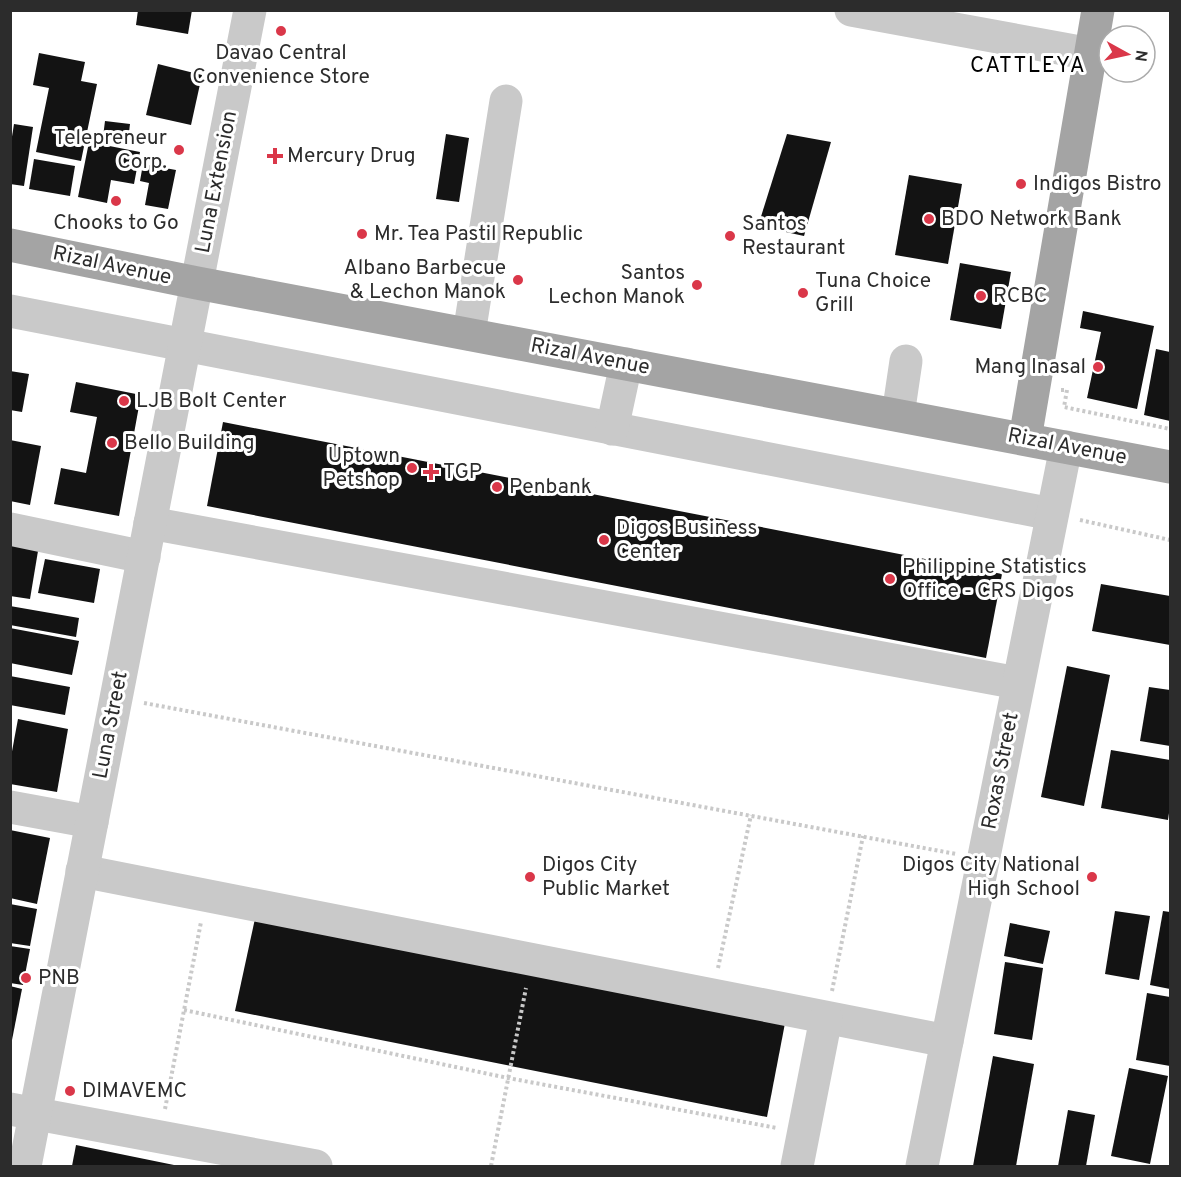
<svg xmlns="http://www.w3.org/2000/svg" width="1181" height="1177" viewBox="0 0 1181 1177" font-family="Overpass,sans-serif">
<rect width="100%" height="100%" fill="#fff"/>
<g fill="#131313">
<polygon points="138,10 192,10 188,34 136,25"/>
<polygon points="39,53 85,62 81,81 97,84 81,161 36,152 49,88 33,85"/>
<polygon points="158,64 202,75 191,125 146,115"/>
<polygon points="105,121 130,124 128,141 103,137"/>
<polygon points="14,124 33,127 24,186 10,184 10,149"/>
<polygon points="446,134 469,138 459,202 436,199"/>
<polygon points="787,134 831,142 804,236 758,226"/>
<polygon points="89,142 140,152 134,184 111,180 107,203 78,197"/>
<polygon points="34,159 75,166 70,196 29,189"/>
<polygon points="143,164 176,170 168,209 145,205 149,183 140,181"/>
<polygon points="909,175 962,184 948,264 895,255"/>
<polygon points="960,263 1011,272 1001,329 950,320"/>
<polygon points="1083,311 1154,326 1137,409 1087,398 1101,332 1080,328"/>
<polygon points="1156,349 1170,352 1170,421 1144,415"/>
<polygon points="10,371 29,374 22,412 10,410"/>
<polygon points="76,382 141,395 119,516 54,504 61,468 86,473 97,417 70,412"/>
<polygon points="223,422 1002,574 986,658 207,506"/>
<polygon points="10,440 41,446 30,505 10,501"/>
<polygon points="10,541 39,545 30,599 10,596"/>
<polygon points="45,559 100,569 94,603 38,593"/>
<polygon points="1101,584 1170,596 1170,645 1092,631"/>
<polygon points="10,606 79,618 76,637 10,625"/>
<polygon points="10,628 79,641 72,675 10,663"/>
<polygon points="1067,666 1110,675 1084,806 1041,797"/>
<polygon points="10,676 70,687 65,715 10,705"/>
<polygon points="1149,687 1170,690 1170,746 1140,741"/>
<polygon points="18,719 68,729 57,792 10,784 10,762"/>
<polygon points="1111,750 1170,760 1170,806 1168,820 1101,808"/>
<polygon points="10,830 50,838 37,904 10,898"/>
<polygon points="10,904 37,909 30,946 10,943"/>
<polygon points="1115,911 1150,916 1139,980 1105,974"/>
<polygon points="1163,911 1170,912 1170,989 1150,985"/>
<polygon points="256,914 786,1018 767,1117 235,1011"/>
<polygon points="1010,923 1050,931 1043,964 1004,956"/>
<polygon points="10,946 30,949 23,985 10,983"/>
<polygon points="1005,962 1043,968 1032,1040 994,1034"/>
<polygon points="10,986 22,989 12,1040 10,1040"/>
<polygon points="1147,993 1170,997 1170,1066 1136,1060"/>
<polygon points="993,1056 1034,1064 1016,1166 973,1166"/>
<polygon points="1129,1068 1168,1076 1150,1164 1111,1156"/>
<polygon points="1068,1110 1095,1115 1086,1166 1058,1166"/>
<polygon points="76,1145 174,1165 174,1166 72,1166"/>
</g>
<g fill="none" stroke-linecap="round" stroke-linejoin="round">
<g stroke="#c9c9c9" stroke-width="4" stroke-dasharray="3 3" stroke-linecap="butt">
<polyline points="1061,390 1067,390 1064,407 1170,429"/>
<polyline points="1080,520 1170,540"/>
<polyline points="144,703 956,854"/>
<polyline points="718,968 751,815"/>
<polyline points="832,991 863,836"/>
<polyline points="184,1010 508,1078 777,1128"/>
<polyline points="165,1109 201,922"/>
<polyline points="491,1166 526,988"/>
</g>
<g stroke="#c9c9c9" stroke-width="33">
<polyline points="851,10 1091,54"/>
<polyline points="10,311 1052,514"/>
<polyline points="469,334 506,101"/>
<polyline points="898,415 906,361"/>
<polyline points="612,429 626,364"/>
<polyline points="150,523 1018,683"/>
<polyline points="10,529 144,557"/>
<polyline points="10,807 92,822"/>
<polyline points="82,871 947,1041"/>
<polyline points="10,1109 316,1166"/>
<polyline points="25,1166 250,10"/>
<polyline points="797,1166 826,1018"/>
<polyline points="922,1166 1066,447"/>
</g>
<g stroke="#a4a4a4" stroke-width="33">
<polyline points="10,245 197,283 1170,467"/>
<polyline points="1025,439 1098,10"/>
</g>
</g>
<g fill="#da3749" stroke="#fff" stroke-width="2">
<circle cx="281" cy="31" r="6"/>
<circle cx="179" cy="150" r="6"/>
<path d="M272 147h6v6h6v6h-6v6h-6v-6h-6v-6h6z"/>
<circle cx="1021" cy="184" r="6"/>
<circle cx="116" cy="201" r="6"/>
<circle cx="929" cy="219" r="6"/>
<circle cx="362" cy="234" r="6"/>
<circle cx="730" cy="236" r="6"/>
<circle cx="518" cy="280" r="6"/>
<circle cx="697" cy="285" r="6"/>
<circle cx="803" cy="293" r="6"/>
<circle cx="981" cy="296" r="6"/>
<circle cx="1098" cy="367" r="6"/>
<circle cx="124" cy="401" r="6"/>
<circle cx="112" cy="443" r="6"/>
<circle cx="412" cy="468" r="6"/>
<path d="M428 463h6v6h6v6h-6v6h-6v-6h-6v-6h6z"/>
<circle cx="497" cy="487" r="6"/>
<circle cx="604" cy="540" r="6"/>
<circle cx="890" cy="579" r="6"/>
<circle cx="530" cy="877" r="6"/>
<circle cx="1092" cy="877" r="6"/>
<circle cx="26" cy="978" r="6"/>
<circle cx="70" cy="1091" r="6"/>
</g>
<g text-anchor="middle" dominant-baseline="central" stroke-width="6" stroke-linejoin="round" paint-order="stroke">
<g font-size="21" fill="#2c2c2c" stroke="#fff" text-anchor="start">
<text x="281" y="53" text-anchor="middle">Davao Central<tspan x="281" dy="24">Convenience Store</tspan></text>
<text x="167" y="138" text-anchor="end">Telepreneur<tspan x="167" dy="24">Corp.</tspan></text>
<text x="287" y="156">Mercury Drug</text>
<text x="1033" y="184">Indigos Bistro</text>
<text x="941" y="219">BDO Network Bank</text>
<text x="116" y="223" text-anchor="middle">Chooks to Go</text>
<text x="742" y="224">Santos<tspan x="742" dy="24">Restaurant</tspan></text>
<text x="374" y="234">Mr. Tea Pastil Republic</text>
<text x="506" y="268" text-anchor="end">Albano Barbecue<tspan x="506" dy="24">&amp; Lechon Manok</tspan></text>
<text x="685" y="273" text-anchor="end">Santos<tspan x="685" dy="24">Lechon Manok</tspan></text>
<text x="815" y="281">Tuna Choice<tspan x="815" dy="24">Grill</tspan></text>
<text x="993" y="296">RCBC</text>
<text x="1086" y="367" text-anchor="end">Mang Inasal</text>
<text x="136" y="401">LJB Bolt Center</text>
<text x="124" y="443">Bello Building</text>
<text x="400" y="456" text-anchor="end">Uptown<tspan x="400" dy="24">Petshop</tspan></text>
<text x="443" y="472">TGP</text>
<text x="509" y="487">Penbank</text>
<text x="616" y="528">Digos Business<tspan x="616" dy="24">Center</tspan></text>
<text x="902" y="567">Philippine Statistics<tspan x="902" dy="24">Office - CRS Digos</tspan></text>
<text x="542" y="865">Digos City<tspan x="542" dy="24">Public Market</tspan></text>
<text x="1080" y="865" text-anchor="end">Digos City National<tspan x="1080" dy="24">High School</tspan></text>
<text x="38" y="978">PNB</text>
<text x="82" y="1091">DIMAVEMC</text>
</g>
<g font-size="21" fill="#2c2c2c" stroke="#fff">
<text transform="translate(217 182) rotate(-79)">Luna Extension</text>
<text transform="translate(112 266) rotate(12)">Rizal Avenue</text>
<text transform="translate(590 357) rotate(11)">Rizal Avenue</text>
<text transform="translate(1067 447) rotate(11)">Rizal Avenue</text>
<text transform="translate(111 725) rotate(-79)">Luna Street</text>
<text transform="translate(1001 771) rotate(-79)">Roxas Street</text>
</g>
<g font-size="22" letter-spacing="1.5" fill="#000" stroke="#fff">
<text x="1028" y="66">CATTLEYA</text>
</g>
</g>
<rect width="1181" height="1177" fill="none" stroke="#2c2c2c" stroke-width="24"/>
<g transform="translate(1127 54) rotate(98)"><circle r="28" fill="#ffffff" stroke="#ababab" stroke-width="1.5"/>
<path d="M0-4.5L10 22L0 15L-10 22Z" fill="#da3749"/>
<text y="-9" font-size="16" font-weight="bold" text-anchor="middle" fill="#2c2c2c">N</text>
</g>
</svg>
